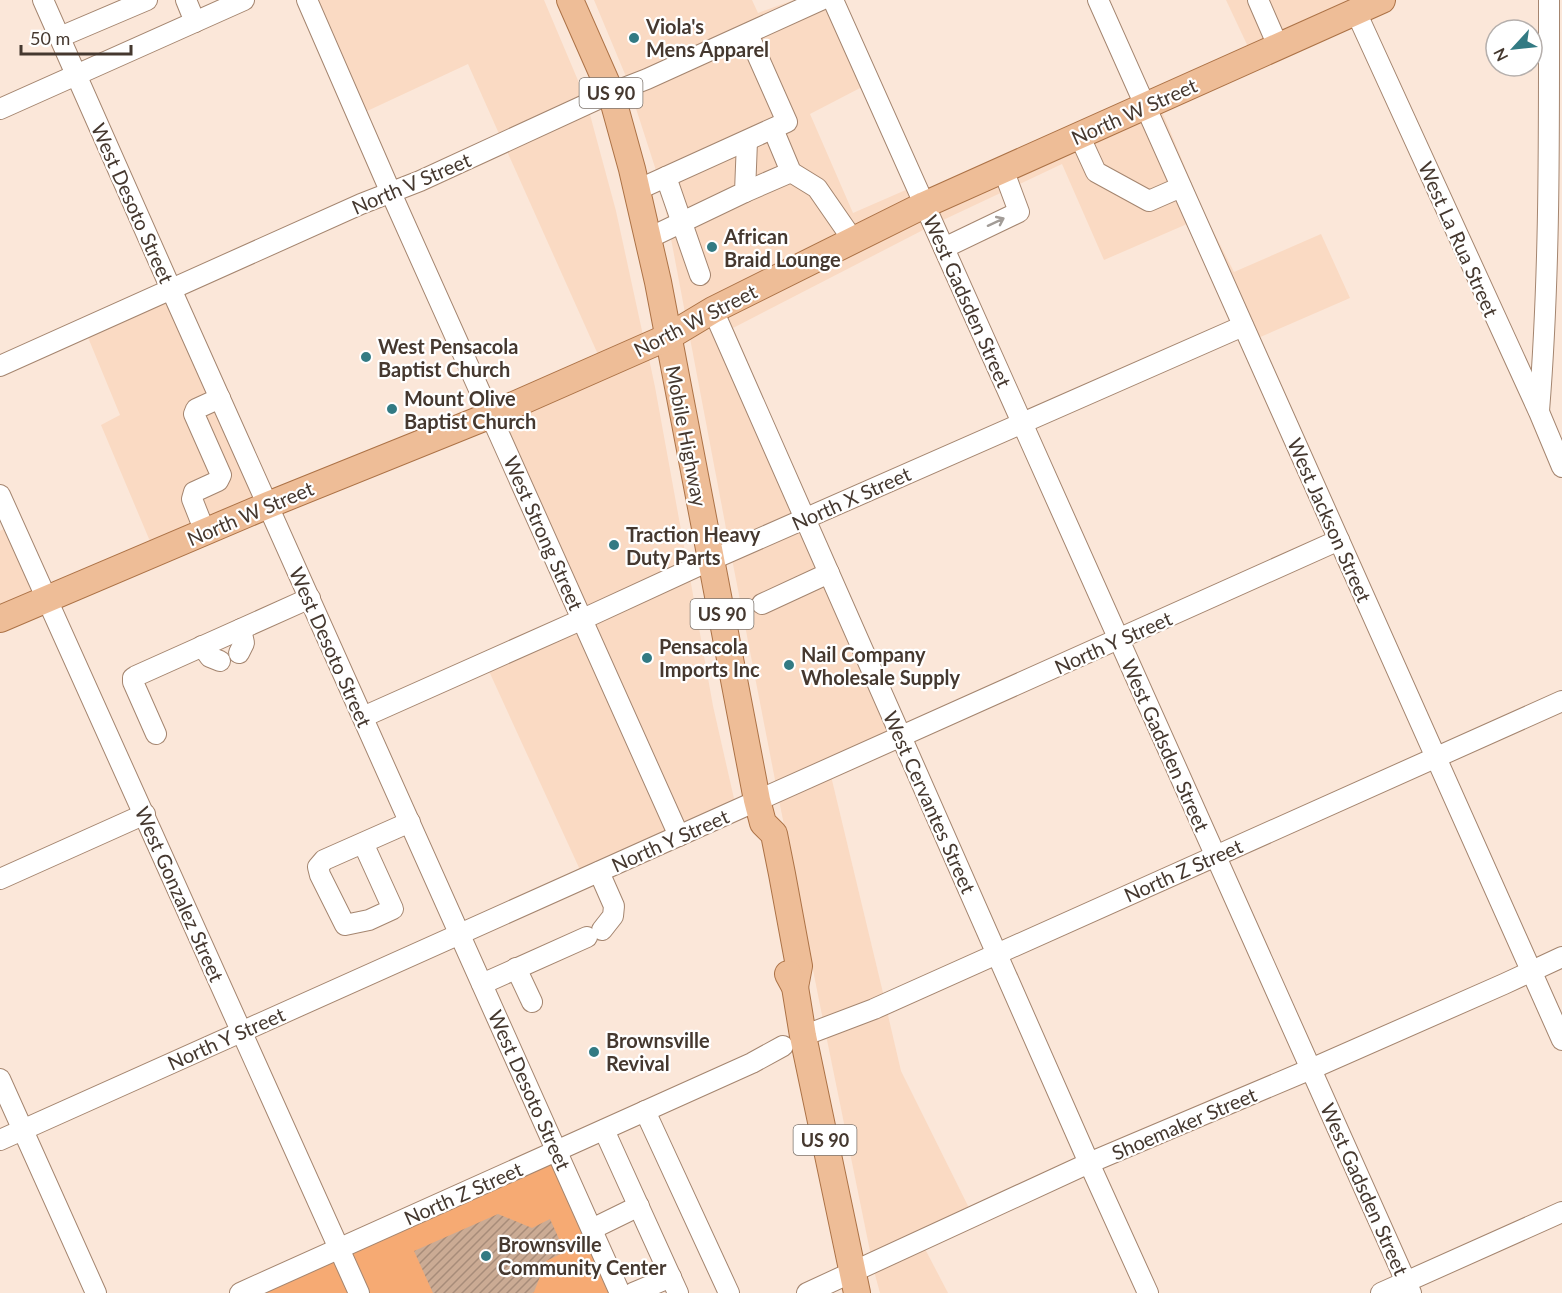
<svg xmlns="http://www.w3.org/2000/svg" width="1562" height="1293" viewBox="0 0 1562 1293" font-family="Lato,sans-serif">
<defs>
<pattern id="building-hatch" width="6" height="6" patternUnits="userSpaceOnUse" patternTransform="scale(1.5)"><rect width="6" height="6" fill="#cbab94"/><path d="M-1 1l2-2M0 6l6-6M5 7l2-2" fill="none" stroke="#a78c79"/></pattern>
</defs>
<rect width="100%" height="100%" fill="#fbe7d9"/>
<g fill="#fadac3">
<polygon points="316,0 544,0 585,97 500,136 468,64 365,112"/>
<polygon points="594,0 752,0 758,13 794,0 803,0 627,79"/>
<polygon points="1226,0 1364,0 1250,51"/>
<polygon points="826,6 862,87 810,114 853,213 908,189 914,202 686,318 661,186 631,93"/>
<polygon points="1160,107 1205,215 1234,272 1321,234 1350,298 1258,338 1155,109"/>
<polygon points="589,111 616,211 644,340 600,359 506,149"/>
<polygon points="1140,116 1232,323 1187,224 1104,260 1062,164 941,221 935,208"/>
<polygon points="920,215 925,229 733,328 810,508 724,313"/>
<polygon points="166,299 257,502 152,546 101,425 120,415 87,335"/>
<polygon points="709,321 794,516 729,544 689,333"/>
<polygon points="648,354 655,387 687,563 587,609 502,418"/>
<polygon points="6,528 35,596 0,611 0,531"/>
<polygon points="800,529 891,734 776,785 732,559"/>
<polygon points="690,578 713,706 735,803 684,826 593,622"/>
<polygon points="578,629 668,833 581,872 488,669"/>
<polygon points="831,776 884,997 823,1020 779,800"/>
<polygon points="887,1011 901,1071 970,1210 871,1256 826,1035"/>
<polygon points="924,1247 948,1293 880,1293 874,1271"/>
</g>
<g fill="#f6aa73">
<polygon points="552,1161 611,1293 369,1293 350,1252"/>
<polygon points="334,1259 349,1293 258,1293"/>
</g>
<polygon fill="url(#building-hatch)" points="498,1214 532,1228 550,1219 565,1252 546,1261 534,1292 532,1293 433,1293 414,1251"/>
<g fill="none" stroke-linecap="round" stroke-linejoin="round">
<defs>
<g id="minor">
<polyline points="43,0 171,289 620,1293"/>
<polyline points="186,0 195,22"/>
<polyline points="307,0 391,193 679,836"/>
<polyline points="833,0 1411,1293"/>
<polyline points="1098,0 1562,1040"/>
<polyline points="1258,0 1278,46"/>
<polyline points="1356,12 1539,412 1562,467"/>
<polyline points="60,37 147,0"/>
<polyline points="0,109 244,0"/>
<polyline points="773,129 791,172 817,188 853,240"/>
<polyline points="1079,135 1096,172 1149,201 1181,187"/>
<polyline points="666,177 700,275"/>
<polyline points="637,190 787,122 748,34"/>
<polyline points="745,192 791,172"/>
<polyline points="649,238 745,192 747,141"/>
<polyline points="944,248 1019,212 1003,169"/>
<polyline points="713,310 1089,1163 1148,1293"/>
<polyline points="0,366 361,204 420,181 611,93 647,79 821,0"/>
<path d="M1539,411C1550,274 1549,137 1549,0"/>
<polyline points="0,495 359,1293"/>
<polyline points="205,532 192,499 194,492 218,481 221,475 194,414 196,409 220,398"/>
<polyline points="762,604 829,573"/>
<polyline points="202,646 210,657 220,661"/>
<polyline points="239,653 244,643 241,629"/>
<polyline points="363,717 583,619 711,560 1243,326"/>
<polyline points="156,734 133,682 133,678 136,676 310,598"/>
<polyline points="363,843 393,909 369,920 345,925 320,875 318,867 324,860 410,822"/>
<polyline points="599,872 614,906 613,916 602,930"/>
<polyline points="0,879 145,814"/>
<polyline points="516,968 532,1002"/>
<polyline points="482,984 587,937"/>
<polyline points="803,1036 874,1009 1562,701"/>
<polyline points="0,1079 96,1293"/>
<polyline points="645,1111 729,1293"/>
<polyline points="604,1130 678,1293"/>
<polyline points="0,1140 1339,540"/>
<polyline points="592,1229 639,1206"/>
<polyline points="240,1293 752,1063 783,1046"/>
<polyline points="633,1293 671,1277"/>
<polyline points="807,1293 1089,1163 1311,1069 1504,984 1562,957"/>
<polyline points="1381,1293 1562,1212"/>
</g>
<g id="major">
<polyline points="570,0 611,93 632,169 658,282 757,800 763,823 774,834 782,874 799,966 795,987"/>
<polyline points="0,619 268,505 491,415 668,337 713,310 924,205 1382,0"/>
<polyline points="788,974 795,987 803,1036 857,1293"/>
</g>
</defs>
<use href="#minor" stroke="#a4856f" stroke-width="22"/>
<use href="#major" stroke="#ac7246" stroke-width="28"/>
<use href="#minor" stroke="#fff" stroke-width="20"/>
<use href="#major" stroke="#eebd97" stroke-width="26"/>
</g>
<defs><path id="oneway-shaft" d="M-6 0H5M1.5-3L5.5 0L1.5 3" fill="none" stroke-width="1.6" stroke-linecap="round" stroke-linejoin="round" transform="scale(1.5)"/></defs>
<use stroke="#a29c97" href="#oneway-shaft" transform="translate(996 222) rotate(-25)"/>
<g fill="#327a83" stroke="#fff" stroke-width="2">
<circle cx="634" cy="38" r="6"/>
<circle cx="712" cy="247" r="6"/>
<circle cx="366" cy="357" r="6"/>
<circle cx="392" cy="409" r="6"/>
<circle cx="614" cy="545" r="6"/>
<circle cx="647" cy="658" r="6"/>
<circle cx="789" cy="665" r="6"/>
<circle cx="594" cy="1052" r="6"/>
<circle cx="486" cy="1256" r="6"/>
</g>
<g text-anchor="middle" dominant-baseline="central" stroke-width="4.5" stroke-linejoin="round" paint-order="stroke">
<g fill="#fff" stroke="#7d746d" stroke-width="1.5">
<rect x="579.5" y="78" width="63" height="30" rx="4.5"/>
<rect x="690.5" y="599" width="63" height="30" rx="4.5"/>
<rect x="793.5" y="1125" width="63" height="30" rx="4.5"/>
</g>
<g font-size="18" font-weight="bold" fill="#45382f">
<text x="611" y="93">US 90</text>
<text x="722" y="614">US 90</text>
<text x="825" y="1140">US 90</text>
</g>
<g font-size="20" font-weight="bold" fill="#45382f" stroke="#fff" text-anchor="start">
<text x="646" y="26">Viola's<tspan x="646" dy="23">Mens Apparel</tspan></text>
<text x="724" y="236">African<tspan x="724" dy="23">Braid Lounge</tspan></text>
<text x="378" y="346">West Pensacola<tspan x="378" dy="23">Baptist Church</tspan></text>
<text x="404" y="398">Mount Olive<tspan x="404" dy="23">Baptist Church</tspan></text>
<text x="626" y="534">Traction Heavy<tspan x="626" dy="23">Duty Parts</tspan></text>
<text x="659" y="646">Pensacola<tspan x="659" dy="23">Imports Inc</tspan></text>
<text x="801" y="654">Nail Company<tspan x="801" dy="23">Wholesale Supply</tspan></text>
<text x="606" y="1040">Brownsville<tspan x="606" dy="23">Revival</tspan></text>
<text x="498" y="1244">Brownsville<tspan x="498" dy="23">Community Center</tspan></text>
</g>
<g font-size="20" fill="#45382f" stroke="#fff">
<text transform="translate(1134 111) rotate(-24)">North W Street</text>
<text transform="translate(411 183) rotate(-23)">North V Street</text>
<text transform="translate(133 203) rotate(66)">West Desoto Street</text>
<text transform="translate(1459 239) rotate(66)">West La Rua Street</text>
<text transform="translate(968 301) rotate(66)">West Gadsden Street</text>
<text transform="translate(695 320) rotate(-27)">North W Street</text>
<text transform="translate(687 436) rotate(79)">Mobile Highway</text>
<text transform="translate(851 498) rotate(-24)">North X Street</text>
<text transform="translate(250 513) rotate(-23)">North W Street</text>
<text transform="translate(1330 520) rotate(66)">West Jackson Street</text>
<text transform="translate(544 533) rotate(66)">West Strong Street</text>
<text transform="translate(1113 642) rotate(-24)">North Y Street</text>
<text transform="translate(331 647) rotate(66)">West Desoto Street</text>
<text transform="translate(1166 745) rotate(66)">West Gadsden Street</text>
<text transform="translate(930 802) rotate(66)">West Cervantes Street</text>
<text transform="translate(670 840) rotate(-24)">North Y Street</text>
<text transform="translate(1183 870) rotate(-24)">North Z Street</text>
<text transform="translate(180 894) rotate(66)">West Gonzalez Street</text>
<text transform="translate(226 1038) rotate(-24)">North Y Street</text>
<text transform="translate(530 1090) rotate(66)">West Desoto Street</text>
<text transform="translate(1184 1123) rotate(-23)">Shoemaker Street</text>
<text transform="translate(1365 1189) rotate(66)">West Gadsden Street</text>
<text transform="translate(463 1193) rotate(-24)">North Z Street</text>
</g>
</g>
<g transform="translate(1514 48) rotate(243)"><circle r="28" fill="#ffffff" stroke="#b5afac" stroke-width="1.5"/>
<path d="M0-4.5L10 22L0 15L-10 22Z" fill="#327a83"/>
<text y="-9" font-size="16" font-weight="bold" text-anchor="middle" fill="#45382f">N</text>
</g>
<path d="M21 45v9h110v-9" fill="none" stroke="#45382f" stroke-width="3"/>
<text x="30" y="45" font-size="18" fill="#45382f" stroke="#ffffff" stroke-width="4.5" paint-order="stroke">50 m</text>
</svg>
